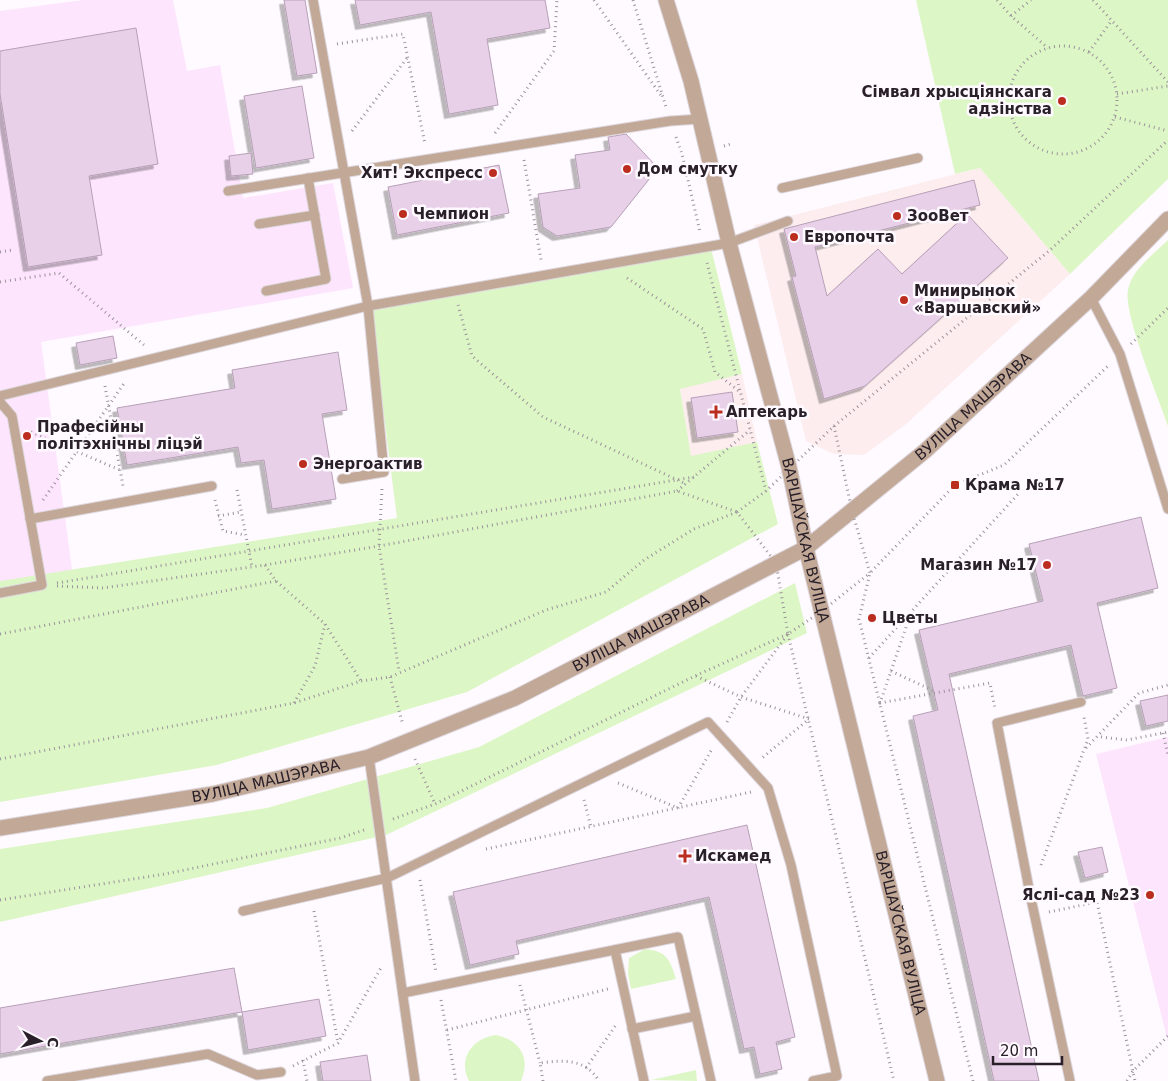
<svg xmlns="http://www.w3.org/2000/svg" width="1168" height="1081" viewBox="0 0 1168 1081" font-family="'DejaVu Sans',sans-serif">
<defs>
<filter id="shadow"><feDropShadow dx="-4.5" dy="4.5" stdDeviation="0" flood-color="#0004"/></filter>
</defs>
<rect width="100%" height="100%" fill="#fffaff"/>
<g fill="#fdedef">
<polygon points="980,168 1070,274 905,425 864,455 834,454 806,441 754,225"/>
<polygon points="742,374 757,442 691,457 680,388"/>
</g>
<g fill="#fee5fe">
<polygon points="83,0 173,0 187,71 220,65 243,198 333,183 353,288 41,342 72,569 0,764 0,11"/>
<polygon points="1168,737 1168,1042 1096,754"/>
</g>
<g fill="#ddf6c6">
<polygon points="916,0 1168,0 1168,179 1070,274 980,168 955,174"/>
<path d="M1168,240V426C1159,399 1123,314 1128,290C1132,269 1154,254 1168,240Z"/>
<polygon points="711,248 742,374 680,389 691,456 757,442 778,524 467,692 217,765 0,802 0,581 397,518 370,306"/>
<polygon points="795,583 807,633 386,835 0,922 0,849 267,808 479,747"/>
<path d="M645,949C666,951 670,959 676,979L631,989L628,974L629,958Z"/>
<path d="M496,1035C520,1040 531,1058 521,1081H469C457,1058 473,1038 496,1035Z"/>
<polygon points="696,1070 697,1081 651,1080"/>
</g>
<g fill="#e9d0e9" stroke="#b7a0b7" filter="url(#shadow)">
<polygon points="284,0 305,0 317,73 297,76"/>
<polygon points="355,0 545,0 550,28 487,39 498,105 449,114 431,12 360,25"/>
<polygon points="136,28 158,164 89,176 102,255 28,267 0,94 0,51"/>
<polygon points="302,86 314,158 256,168 244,96"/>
<polygon points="626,134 658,168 611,227 557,236 543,227 538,194 580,188 575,155 610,150 608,137"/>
<polygon points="251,153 253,174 231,176 229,156"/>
<polygon points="499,165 509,213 397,235 388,187"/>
<polygon points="974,180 980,205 815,247 827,296 878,249 902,274 967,214 1008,258 865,386 824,399 792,277 796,276 784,229"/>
<polygon points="113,336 117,358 80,365 76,343"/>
<polygon points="338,352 347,410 322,414 336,499 272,509 264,460 241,463 238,447 127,465 117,408 235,388 232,370"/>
<polygon points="732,392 738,432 697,438 691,398"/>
<polygon points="1141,517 1158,588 1097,603 1117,688 1083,696 1071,645 949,674 1039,1081 994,1081 913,716 938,710 919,630 1043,601 1029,544"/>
<polygon points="1168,695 1168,721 1146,726 1140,701"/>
<polygon points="747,825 795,1037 776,1042 782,1069 760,1074 754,1047 744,1049 709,897 516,941 519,954 470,965 453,892"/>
<polygon points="1102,847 1108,872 1085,878 1078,852"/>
<polygon points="234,968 242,1012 0,1054 0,1008"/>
<polygon points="319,999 326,1036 248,1050 242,1012"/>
<polygon points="367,1055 371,1081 323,1081 320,1062"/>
</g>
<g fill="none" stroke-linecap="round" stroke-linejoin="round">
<defs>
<g id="service">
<polyline points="313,0 368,306 384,472 342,479"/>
<polyline points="782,188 918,158"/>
<polyline points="228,191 670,121 700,119"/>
<polyline points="259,224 315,215"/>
<polyline points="266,291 326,279 308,178"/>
<polyline points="1091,298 1120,354 1168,509"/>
<polyline points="0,396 368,306 729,243 788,221"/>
<polyline points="0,402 12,416 42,585 0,593"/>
<polyline points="30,519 212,486"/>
<polyline points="369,757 415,1081"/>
<polyline points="243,911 387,878 708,722 768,788 791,865 837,1076 813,1081"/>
<polyline points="615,950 644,1081"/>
<polyline points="403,993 678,937 711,1081"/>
<polyline points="632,1029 696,1016"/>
<polyline points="47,1081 208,1054 257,1075 281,1072"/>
<polyline points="1070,1081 1030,894 997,723 1081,702"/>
</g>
<g id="tertiary">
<path id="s1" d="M666,0L691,81L729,243L789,467L806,548L937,1081"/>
<path id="s2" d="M0,828L213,794L369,757L515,698L806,548L925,451L1091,298L1168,219"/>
</g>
</defs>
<use href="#service" stroke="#ddd7dd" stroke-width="11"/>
<use href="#tertiary" stroke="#ddd7dd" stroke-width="17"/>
<g stroke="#9b949b" stroke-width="3" stroke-dasharray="1 4" stroke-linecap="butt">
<polyline points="594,0 662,97"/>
<polyline points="633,0 666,107"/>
<polyline points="997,0 1011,16 1048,48"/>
<polyline points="1093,0 1168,82"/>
<polyline points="1011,16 1031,0"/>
<polyline points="337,44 403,34 425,144"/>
<circle cx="1063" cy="100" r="54"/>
<polyline points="1089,52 1112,20"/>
<polyline points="1117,94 1168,86"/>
<polyline points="1115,117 1168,131"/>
<polyline points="352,131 407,58"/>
<polyline points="495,133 554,51 557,0"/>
<polyline points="676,137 682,154 700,232"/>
<polyline points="724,146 731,144"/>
<polyline points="524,160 541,260"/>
<polyline points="0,252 13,250"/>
<polyline points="707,263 766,491"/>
<polyline points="627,278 703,329 715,372 740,392"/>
<polyline points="0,282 59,273 144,345"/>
<polyline points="458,305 472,356 543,417 686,484"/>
<polyline points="1131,344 1168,308"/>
<polyline points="105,386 123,486"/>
<polygon points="834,426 852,511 870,573 822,611 788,634 776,563 737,512 766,491"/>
<polyline points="834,426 1049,251 1168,140"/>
<polyline points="31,432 120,470"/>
<polyline points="382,489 379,546 399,671"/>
<polyline points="237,490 252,567"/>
<polyline points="677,491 750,430"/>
<polyline points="43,500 125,382"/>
<polyline points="215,500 223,531 245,535"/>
<polyline points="218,516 241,512"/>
<polyline points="265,565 276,581 325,624 361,681"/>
<polyline points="57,583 694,477"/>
<polyline points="57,586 103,588 265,565 379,546 677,491 737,512"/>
<polyline points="911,613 880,703 990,683 995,709"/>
<polyline points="0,634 276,581"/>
<polyline points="788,634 894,1081"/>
<polyline points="869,658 1019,493"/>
<polyline points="891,671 936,692"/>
<polyline points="696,676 741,697 809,719 762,758"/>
<polyline points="390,677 403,725"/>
<polyline points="294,703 315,666 325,624"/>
<polyline points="727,722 741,697 788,634"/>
<polyline points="1163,733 1168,755"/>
<polyline points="1101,737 1127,740 1168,732"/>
<polyline points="1086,748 1139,693 1168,685"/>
<polyline points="0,759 294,703 361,681 390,677 546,610 606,592 644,560 694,529 737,512"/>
<polyline points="415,759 435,804"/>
<polyline points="618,783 678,808 712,749"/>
<polyline points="584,800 591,827"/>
<polyline points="393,819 435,804 695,676 788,634"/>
<polyline points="486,849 751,792"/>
<polyline points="1041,865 1088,739 1084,717"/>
<polyline points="420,880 436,972"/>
<polyline points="0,900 165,874 340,838 364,830"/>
<polyline points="314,911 338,1043"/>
<polyline points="1049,912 1097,902 1135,1081"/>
<polyline points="520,985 540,1063"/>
<polyline points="441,1000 456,1081"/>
<polyline points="447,1030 608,989"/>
<polyline points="303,1060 307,1081"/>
<polyline points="293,1066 338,1043 382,966"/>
<polyline points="586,1068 616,1025"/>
<path d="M543,1081L540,1063C563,1060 585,1058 599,1081"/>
<polyline points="973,1081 859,619 870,573 955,485 1004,465 1108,366"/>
<polyline points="1127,1081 1133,1071 1168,1036"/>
</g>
<use href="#service" stroke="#c2a897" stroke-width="9"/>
<use href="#tertiary" stroke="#c2a897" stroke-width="15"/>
</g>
<g fill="#ba2d1f" stroke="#fffaff" stroke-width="2">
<circle cx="1062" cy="101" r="5"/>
<circle cx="627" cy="169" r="5"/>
<circle cx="493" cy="173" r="5"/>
<circle cx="403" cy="214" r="5"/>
<circle cx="897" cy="216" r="5"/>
<circle cx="794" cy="237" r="5"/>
<circle cx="904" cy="300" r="5"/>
<path d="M713.5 404.5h5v5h5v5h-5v5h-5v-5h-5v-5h5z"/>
<circle cx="27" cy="436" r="5"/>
<circle cx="303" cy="464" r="5"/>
<rect x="950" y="480" width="10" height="10" rx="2.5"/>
<circle cx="1047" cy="565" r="5"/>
<circle cx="872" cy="618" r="5"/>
<path d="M682.5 848.5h5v5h5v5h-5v5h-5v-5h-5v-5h5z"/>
<circle cx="1150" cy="895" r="5"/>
</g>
<g text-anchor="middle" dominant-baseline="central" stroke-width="5" stroke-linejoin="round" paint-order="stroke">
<g font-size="15" font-weight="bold" fill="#292029" stroke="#fffaff" text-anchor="start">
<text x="1052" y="92" text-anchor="end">Сімвал хрысціянскага<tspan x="1052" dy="17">адзінства</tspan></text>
<text x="637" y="169">Дом смутку</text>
<text x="483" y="173" text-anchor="end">Хит! Экспресс</text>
<text x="413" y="214">Чемпион</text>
<text x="907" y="216">ЗооВет</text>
<text x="804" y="237">Европочта</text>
<text x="914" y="291">Минирынок<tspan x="914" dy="17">«Варшавский»</tspan></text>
<text x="726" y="412">Аптекарь</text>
<text x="37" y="427">Прафесійны<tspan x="37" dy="17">політэхнічны ліцэй</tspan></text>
<text x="313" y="464">Энергоактив</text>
<text x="965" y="485">Крама №17</text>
<text x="1037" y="565" text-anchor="end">Магазин №17</text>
<text x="882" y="618">Цветы</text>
<text x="695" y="856">Искамед</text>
<text x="1140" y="895" text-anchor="end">Яслі-сад №23</text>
</g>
<g font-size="15" fill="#292029" stroke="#fffaff">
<text stroke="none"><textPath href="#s2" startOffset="1080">ВУЛІЦА МАШЭРАВА</textPath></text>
<text stroke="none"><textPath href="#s1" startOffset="558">ВАРШАЎСКАЯ ВУЛІЦА</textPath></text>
<text stroke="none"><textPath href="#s2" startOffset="675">ВУЛІЦА МАШЭРАВА</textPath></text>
<text stroke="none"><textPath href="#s2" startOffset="270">ВУЛІЦА МАШЭРАВА</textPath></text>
<text stroke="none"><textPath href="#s1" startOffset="962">ВАРШАЎСКАЯ ВУЛІЦА</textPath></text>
</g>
</g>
<g transform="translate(40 1041) rotate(96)" stroke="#fffaff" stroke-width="4" paint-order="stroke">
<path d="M0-4L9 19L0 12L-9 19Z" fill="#292029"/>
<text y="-8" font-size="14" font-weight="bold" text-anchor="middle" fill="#292029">С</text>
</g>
<path d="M993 1056v8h69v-8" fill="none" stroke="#292029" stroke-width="2.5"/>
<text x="1000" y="1056" font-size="15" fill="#292029" stroke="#fffaff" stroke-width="4" paint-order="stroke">20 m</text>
</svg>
